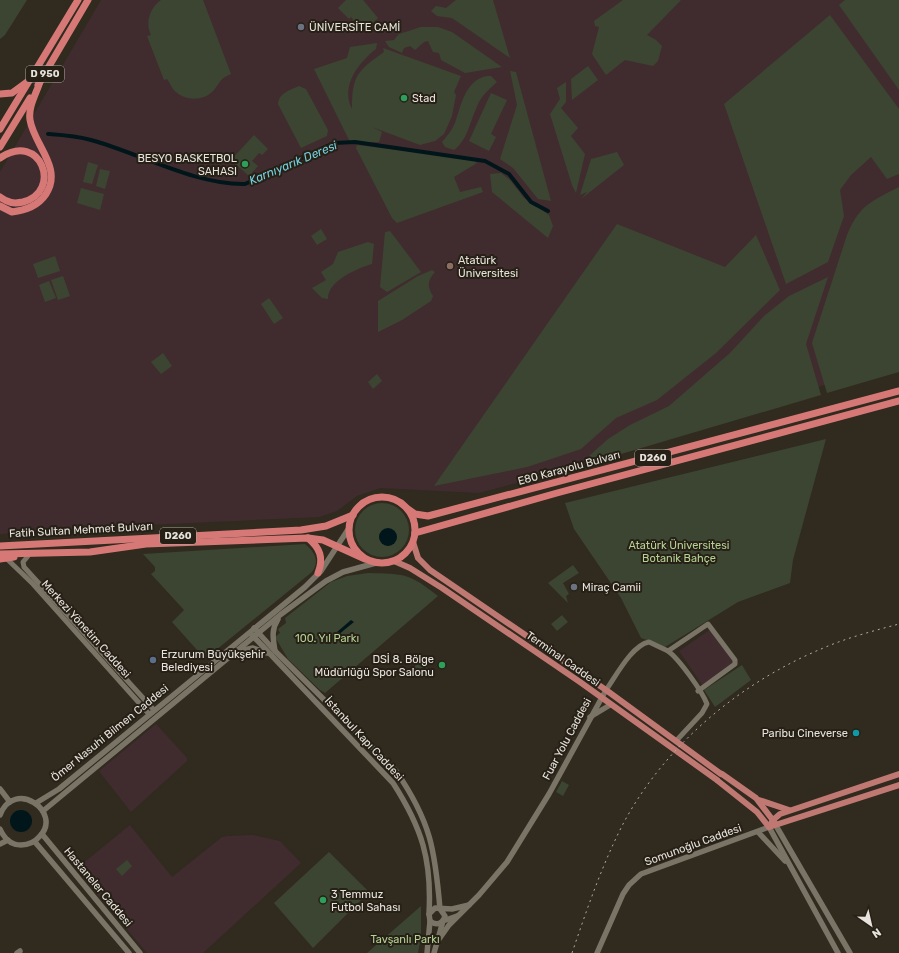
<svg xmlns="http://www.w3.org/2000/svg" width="899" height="953" viewBox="0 0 899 953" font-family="Rubik,sans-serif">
<rect width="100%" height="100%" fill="#302a1f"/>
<g fill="#402c2e">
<polygon points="101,0 899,0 899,360 584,465 479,493 380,488 357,496 337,511 319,517 103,527 0,534 0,172"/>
<polygon points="711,629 735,664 703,686 679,651"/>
<polygon points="156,724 187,758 187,761 131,812 99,771"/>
<polygon points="130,825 172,877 222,837 228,836 253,835 280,841 301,863 203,953 147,953 76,869"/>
</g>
<g fill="#3c4531">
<polygon points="0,0 27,0 5,35 0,39"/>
<path d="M161,0H203L231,74C219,79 221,82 213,91C204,101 186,101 176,92C172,89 170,83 167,79L164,80L147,36L151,35C145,22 150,8 161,0Z"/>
<polygon points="346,0 363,0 378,18 366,29 360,23 357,25 351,17 349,19 338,8"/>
<polygon points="456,0 493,0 510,58 452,18 437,16 431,11 436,6 446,8"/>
<polygon points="623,0 681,0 647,35 656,40 662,46 658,61 653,66 625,60 606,75 592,54 599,27 595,26 594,21"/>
<polygon points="845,0 899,0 899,90 839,5"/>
<polygon points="830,15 899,109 899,174 887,179 871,157 851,175 840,190 844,216 828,262 786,284 724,104"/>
<polygon points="421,27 438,27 452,32 502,67 465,73 441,60 439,53 433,52 428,41 424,42 415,50 410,46 404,48 402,53 389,47 385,41 394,40 399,34"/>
<path d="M377,43L376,49C359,62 340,86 352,109C352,76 357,71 384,52L383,48L461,76L454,92L456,95L452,116L444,134L435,141L420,145L372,127L382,132L379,142H350L314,69L347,58L350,47Z"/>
<polygon points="588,66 598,80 572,100 571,79"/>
<polygon points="510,71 516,72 551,201 538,199 513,168 500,159 517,105"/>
<path d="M487,76H491L497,82C488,90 480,97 476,109C469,124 468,139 454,150L445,147L442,142C447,136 452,130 455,123C461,106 465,80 487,76Z"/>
<polygon points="566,82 566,102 561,108 578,128 571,136 585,154 576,193 572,185 550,114 560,99 557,88"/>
<path d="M299,86L306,89L328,130L327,136L301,148L278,104C279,93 290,90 299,86Z"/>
<polygon points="491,93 507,100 491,134 496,137 489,151 469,141"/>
<polygon points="254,135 268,149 262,155 259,153 252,161 258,166 249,176 231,160"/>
<polygon points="357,145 471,159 477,163 454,177 460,192 481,187 483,192 397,223 392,218 356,148"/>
<polygon points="617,152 624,165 581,199 587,192 580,195 591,159"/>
<polygon points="88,162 98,165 92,184 83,182"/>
<polygon points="100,169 110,171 105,189 96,186"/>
<polygon points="501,173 510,180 524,198 549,215 553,226 548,238 492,192 490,174"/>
<path d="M899,187V372L827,393L812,343L847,235C859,205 872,201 899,187Z"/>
<polygon points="81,188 104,194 100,210 77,203"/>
<polygon points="617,224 725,267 756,235 780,290 716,353 657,400 616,418 581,449 527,467 434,486"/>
<polygon points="321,229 327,239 317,245 311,236"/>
<polygon points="390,231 421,272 387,292 380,287 385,232"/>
<path d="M368,242L374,244L372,264C358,268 327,281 328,299L322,298L312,288L326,280L321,272L333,264L338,252Z"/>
<polygon points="55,256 60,271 38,278 33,264"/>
<path d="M432,270L435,272C427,281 427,286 433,296L431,301L402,320L378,332V301L418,276Z"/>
<polygon points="63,276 70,296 58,300 51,280"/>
<polygon points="828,277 806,344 821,395 584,465 589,456 608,439 630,425 669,406 730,353 764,316 789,296"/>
<polygon points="49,281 56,298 45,302 39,285"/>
<polygon points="269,298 283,318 274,324 261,304"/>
<polygon points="163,353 172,366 161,374 151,362"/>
<polygon points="377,374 382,381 373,389 368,382"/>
<polygon points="826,439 793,560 790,583 738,602 665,647 641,638 621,598 574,529 565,503"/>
<circle cx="382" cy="530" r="27"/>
<path d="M305,544C315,552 320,561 312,572L205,659L172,622L184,610L151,574L155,571V567L143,554Z"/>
<polygon points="573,565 579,573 563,583 569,594 566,596 568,603 548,583"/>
<path d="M368,573C405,574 409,573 438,596L325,693L320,690L288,659L275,637L280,633L278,629L286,623L285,618L331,582L347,576Z"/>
<polygon points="562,615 568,622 557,631 551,624"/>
<polygon points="422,661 433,675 425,678 419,677 412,668"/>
<polygon points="742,665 751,680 715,707 704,690"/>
<polygon points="562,781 569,785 563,796 556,792"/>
<polygon points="329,852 369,892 313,948 274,903"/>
<polygon points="127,860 132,866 122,876 116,869"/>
<polygon points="421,906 421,937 418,953 367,953"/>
</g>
<g fill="#00161a">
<circle cx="388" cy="537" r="9"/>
<polygon points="351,620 354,622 338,635 337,632"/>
<circle cx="21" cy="821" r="11"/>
</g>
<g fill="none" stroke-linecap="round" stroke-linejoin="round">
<path stroke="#00161a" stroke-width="4" d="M48,134C62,135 77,136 91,140C139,153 195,185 245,184L334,143L355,142L485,161L509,174L531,202L548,211"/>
<g stroke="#7a7467" stroke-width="5">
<polyline points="28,556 23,562 24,567 154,710"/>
<polyline points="6,558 33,584 149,714"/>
<path d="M668,651C679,659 702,691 707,704L702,713L676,741"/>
<path d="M606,690C616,676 632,645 649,642L668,651L708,624L735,660V664L698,691"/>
</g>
<g stroke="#7a7467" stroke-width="5.5">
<path d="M254,628L275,651L396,771C431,822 435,850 440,909L445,916C443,924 436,926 430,921L429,914L435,908L452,909L469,905"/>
<path d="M252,635L393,783C422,828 432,860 429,914"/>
<polyline points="239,651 253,648 267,653"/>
<path d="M275,651C273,638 271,630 278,619"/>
<polyline points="590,717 610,705"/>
<polyline points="0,789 10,802"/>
<polyline points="36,803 59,789 305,587 321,571 349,528"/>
<polyline points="43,811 280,615 326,581 343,572 376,563"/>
<path d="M0,815C14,778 63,812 40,836C35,842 29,845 21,845C11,845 4,838 0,829"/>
<polyline points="775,824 850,953"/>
<polyline points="758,832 785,861"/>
<polyline points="42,834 140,953"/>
<polyline points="35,842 129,953"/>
<polyline points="0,844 8,840"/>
<polyline points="437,942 449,925 479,895 507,862 549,794 606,690"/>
<polyline points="17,953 20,951"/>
<polyline points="427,953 430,921"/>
<polyline points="434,953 443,921 457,916"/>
<polyline points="597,953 623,894 629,885 641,874 769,827 838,953"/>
</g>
<g stroke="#bf7872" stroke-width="6">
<polyline points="413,542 418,558 430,570 606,690 721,774"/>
<polyline points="394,561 410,568 442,588 580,682 717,780"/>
<polyline points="722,774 756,798 775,823"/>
<polyline points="718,781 757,812 769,827"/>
<polyline points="759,800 789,810"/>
<polyline points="769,827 773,820 780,814 899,774"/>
<polyline points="769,827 899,785"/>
</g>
<g stroke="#d67976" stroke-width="7">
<polyline points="38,85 88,0"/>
<polyline points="0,94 12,93 27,82"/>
<polyline points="0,129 78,0"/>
<polyline points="0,147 30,98"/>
<path d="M0,158C41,130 63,192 23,202C14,204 8,203 0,197"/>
<path d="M0,206L12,212C26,210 38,206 46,194C63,168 34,145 30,120C28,107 36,94 40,82"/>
<circle cx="382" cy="530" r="33"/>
<polyline points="408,509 415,514 428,516 899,391"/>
<polyline points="415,533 557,493 899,401"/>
<path d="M308,538C320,548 324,558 318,573"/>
<polyline points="0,546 301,530 326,526 353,515"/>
<polyline points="0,554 90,552 146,544 308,538 323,540 365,559"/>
<polyline points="0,559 14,557"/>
</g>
<path stroke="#b0aba3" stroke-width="1" stroke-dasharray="2 4" stroke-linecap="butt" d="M572,953C587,909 602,865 623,824C665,745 740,683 821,649C846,638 873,631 899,624"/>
</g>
<g fill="#6b7280" stroke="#262016" stroke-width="1.5">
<circle cx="301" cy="27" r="4"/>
<circle cx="574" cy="587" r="4"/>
</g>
<g fill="#2e9e5b" stroke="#262016" stroke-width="1.5">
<circle cx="404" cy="98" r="4"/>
<circle cx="245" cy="164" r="4"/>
<circle cx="442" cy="665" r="4"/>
<circle cx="323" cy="900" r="4"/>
</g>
<circle fill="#8d6e63" stroke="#262016" stroke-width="1.5" cx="450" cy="266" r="4"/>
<circle fill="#5c6f8a" stroke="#262016" stroke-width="1.5" cx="153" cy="660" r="4"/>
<circle fill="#0f9aa8" stroke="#262016" stroke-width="1.5" cx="856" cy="733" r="4"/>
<g text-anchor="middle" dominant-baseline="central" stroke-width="4" stroke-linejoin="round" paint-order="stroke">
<g fill="#262016" stroke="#ada8a1" stroke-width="1">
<rect x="26" y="66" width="38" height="16" rx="3"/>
<rect x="635" y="450" width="36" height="16" rx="3"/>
<rect x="160" y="528" width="36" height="16" rx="3"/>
</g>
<g font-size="10" font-weight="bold" fill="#e7e3dc">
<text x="45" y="74">D 950</text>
<text x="653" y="458">D260</text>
<text x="178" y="536">D260</text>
</g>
<g font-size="11" fill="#e7e3dc" stroke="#262016" text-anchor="start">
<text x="309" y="27">ÜNİVERSİTE CAMİ</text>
<text x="412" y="98">Stad</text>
<text x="237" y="158" text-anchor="end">BESYO BASKETBOL<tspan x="237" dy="13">SAHASI</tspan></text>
<text x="458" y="260">Atatürk<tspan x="458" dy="13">Üniversitesi</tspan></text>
<text x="582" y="587">Miraç Camii</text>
<text x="161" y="654">Erzurum Büyükşehir<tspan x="161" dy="13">Belediyesi</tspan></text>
<text x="434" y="659" text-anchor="end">DSİ 8. Bölge<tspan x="434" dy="13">Müdürlüğü Spor Salonu</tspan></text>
<text x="848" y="733" text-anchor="end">Paribu Cineverse</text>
<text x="331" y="894">3 Temmuz<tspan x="331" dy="13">Futbol Sahası</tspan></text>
</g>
<g font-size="11" fill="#e7e3dc" stroke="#262016">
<text transform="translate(569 468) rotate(-15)">E80 Karayolu Bulvarı</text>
<text transform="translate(81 530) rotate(-3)">Fatih Sultan Mehmet Bulvarı</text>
<text transform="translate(86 629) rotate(48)">Merkezi Yönetim Caddesi</text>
<text transform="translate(563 659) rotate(35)">Terminal Caddesi</text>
<text transform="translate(110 733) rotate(-39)">Ömer Nasuhi Bilmen Caddesi</text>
<text transform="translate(364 739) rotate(47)">İstanbul Kapı Caddesi</text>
<text transform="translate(567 739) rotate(-62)">Fuar Yolu Caddesi</text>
<text transform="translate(693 845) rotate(-20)">Somunoğlu Caddesi</text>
<text transform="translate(98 887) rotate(50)">Hastaneler Caddesi</text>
</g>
<g font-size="11" fill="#b5d293" stroke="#262016">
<text x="679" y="545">Atatürk Üniversitesi<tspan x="679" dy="13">Botanik Bahçe</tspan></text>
<text x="327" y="638">100. Yıl Parkı</text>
<text x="405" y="939">Tavşanlı Parkı</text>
</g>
<g font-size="12" font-style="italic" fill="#75cfdf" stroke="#262016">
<text transform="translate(293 163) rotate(-23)">Karnıyarık Deresi</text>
</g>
</g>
<g transform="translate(871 925) rotate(146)" stroke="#262016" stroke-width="3" paint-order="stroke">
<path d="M0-3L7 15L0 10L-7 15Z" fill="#e7e3dc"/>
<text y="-6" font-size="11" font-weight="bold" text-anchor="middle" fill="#e7e3dc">N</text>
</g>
</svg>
